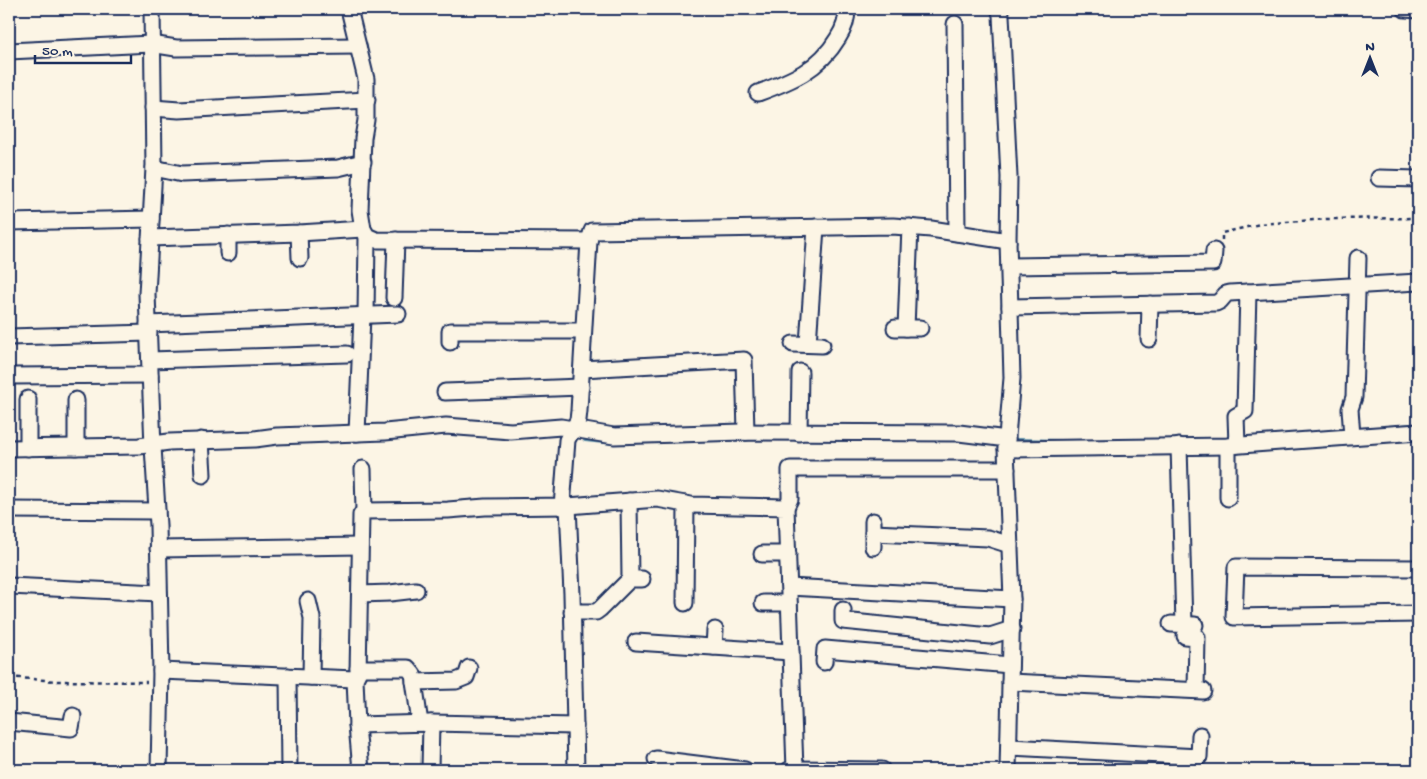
<svg xmlns="http://www.w3.org/2000/svg" width="1427" height="779" viewBox="0 0 1427 779" font-family="'Gochi Hand',sans-serif">
<rect width="100%" height="100%" fill="#fcf5e5"/>
<filter id="ink" filterUnits="userSpaceOnUse"><feTurbulence type="fractalNoise" baseFrequency=".02" numOctaves="2"/><feDisplacementMap in="SourceGraphic" scale="10" xChannelSelector="R" yChannelSelector="G"/><feConvolveMatrix kernelMatrix="1 2 1 2 8 2 1 2 1" color-interpolation-filters="sRGB"/></filter>
<g filter="url(#ink)">
<g fill="none" stroke-linecap="round" stroke-linejoin="round">
<g stroke="#5890aa" stroke-width="4">
<polyline points="1389,427 1412,425"/>
<polyline points="585,440 614,443"/>
<polyline points="1015,440 1060,441"/>
</g>
<defs>
<g id="minor">
<polyline points="152,9 154,168 147,294 153,447 158,525 161,671 159,770"/>
<polyline points="349,9 366,79 366,120 363,138 360,210 363,229 367,236 376,240 589,241"/>
<polyline points="999,9 1001,15 1009,177 1008,241 1012,378 1006,449 1012,599 1008,770"/>
<polyline points="1405,9 1418,10"/>
<polyline points="955,24 957,233"/>
<polyline points="9,51 151,44 176,48 358,46"/>
<path d="M758,93C791,81 819,70 838,38C844,29 847,20 847,9"/>
<polyline points="153,108 179,110 367,100"/>
<polyline points="154,168 182,174 338,168 363,162"/>
<polyline points="1379,178 1418,179"/>
<polyline points="9,222 151,219"/>
<polyline points="299,233 300,258"/>
<polyline points="150,238 299,233 363,229"/>
<polyline points="228,253 228,235"/>
<polyline points="1009,266 1213,263 1214,251"/>
<polyline points="394,298 396,240"/>
<polyline points="1010,307 1216,303 1220,301 1226,294 1230,293 1418,282"/>
<polyline points="366,316 367,236"/>
<polyline points="148,324 398,314"/>
<polyline points="895,328 920,328"/>
<polyline points="906,328 910,227"/>
<polyline points="9,337 149,333"/>
<polyline points="1149,339 1150,304"/>
<polyline points="450,342 450,331 583,331"/>
<polyline points="793,344 822,345"/>
<polyline points="808,344 816,227"/>
<polyline points="150,360 347,354"/>
<polyline points="582,369 744,360 746,432"/>
<polyline points="9,376 150,375"/>
<polyline points="445,392 581,387"/>
<polyline points="76,400 76,447"/>
<polyline points="357,433 362,316"/>
<polyline points="799,433 800,372"/>
<polyline points="1352,436 1350,409 1354,397 1358,258"/>
<polyline points="201,440 203,475"/>
<polyline points="1237,445 1236,416 1245,411 1248,292"/>
<polyline points="1179,446 1184,625"/>
<polyline points="9,448 139,446 169,442 255,439 277,436 385,432 446,426 511,431 561,427 614,436 742,432 959,433 1007,439"/>
<polyline points="28,448 28,399"/>
<polyline points="1006,449 1228,446 1418,432"/>
<polyline points="363,469 364,511"/>
<polyline points="1228,498 1228,446"/>
<polyline points="629,501 630,579 642,579"/>
<polyline points="568,506 572,594 576,770"/>
<polyline points="562,507 567,440 578,420 579,411 589,241 592,231 893,226 931,229 1008,241"/>
<polyline points="786,507 790,499 790,469 1007,469"/>
<polyline points="9,510 157,511"/>
<polyline points="873,521 873,547"/>
<polyline points="873,533 988,538 1010,545"/>
<polyline points="158,549 360,546"/>
<polyline points="762,554 788,554"/>
<polyline points="1418,568 1236,567 1234,617 1418,614"/>
<polyline points="9,586 159,593"/>
<polyline points="789,587 1012,599"/>
<polyline points="360,594 390,593 416,590"/>
<polyline points="308,601 312,618 311,677"/>
<polyline points="685,603 686,504"/>
<polyline points="763,603 789,603"/>
<polyline points="843,610 843,621 990,636 1012,629"/>
<polyline points="572,612 596,612 600,609 630,579"/>
<polyline points="1171,624 1195,625"/>
<polyline points="1185,636 1197,637 1196,690"/>
<polyline points="636,642 791,652"/>
<polyline points="714,647 715,630"/>
<polyline points="824,662 825,649 1010,665"/>
<polyline points="358,668 408,668 413,674 420,723"/>
<polyline points="161,671 355,679"/>
<polyline points="288,676 289,770"/>
<polyline points="414,682 456,681 466,677 469,668"/>
<polyline points="1010,682 1203,691"/>
<polyline points="9,722 71,728 73,716"/>
<polyline points="357,725 431,723 575,726"/>
<polyline points="1009,747 1199,757 1200,735"/>
<polyline points="656,759 745,770"/>
<polyline points="361,770 357,725 355,679 358,673 361,515 364,511 448,510 485,507 568,506 657,499 691,505 786,507 795,770"/>
<polyline points="430,770 431,723"/>
<polyline points="789,770 795,769 882,770"/>
</g>
</defs>
<use href="#minor" stroke="#1b2f5e" stroke-width="19"/>
<g stroke="#1b2f5e" stroke-width="2.5" stroke-dasharray="4 4" stroke-linecap="butt">
<polyline points="1222,240 1222,233 1260,224 1327,219 1418,218"/>
<polyline points="9,677 55,681 147,682"/>
</g>
<use href="#minor" stroke="#fcf5e5" stroke-width="15"/>
</g>
</g>
<rect width="1427" height="779" fill="none" stroke="#fcf5e5" stroke-width="30"/>
<rect x="15" y="15" width="1397" height="749" fill="none" stroke="#1b2f5e" stroke-width="2" filter="url(#ink)"/>
<g transform="translate(1370 58)" stroke="#fcf5e5" stroke-width="4" paint-order="stroke">
<path d="M0-4L9 19L0 12L-9 19Z" fill="#1b2f5e"/>
<text y="-8" font-size="14" font-weight="bold" text-anchor="middle" fill="#1b2f5e">N</text>
</g>
<path d="M35 55v8h96v-8" fill="none" stroke="#1b2f5e" stroke-width="2.5"/>
<text x="42" y="55" font-size="15" fill="#1b2f5e" stroke="#fcf5e5" stroke-width="4" paint-order="stroke">50 m</text>
</svg>
